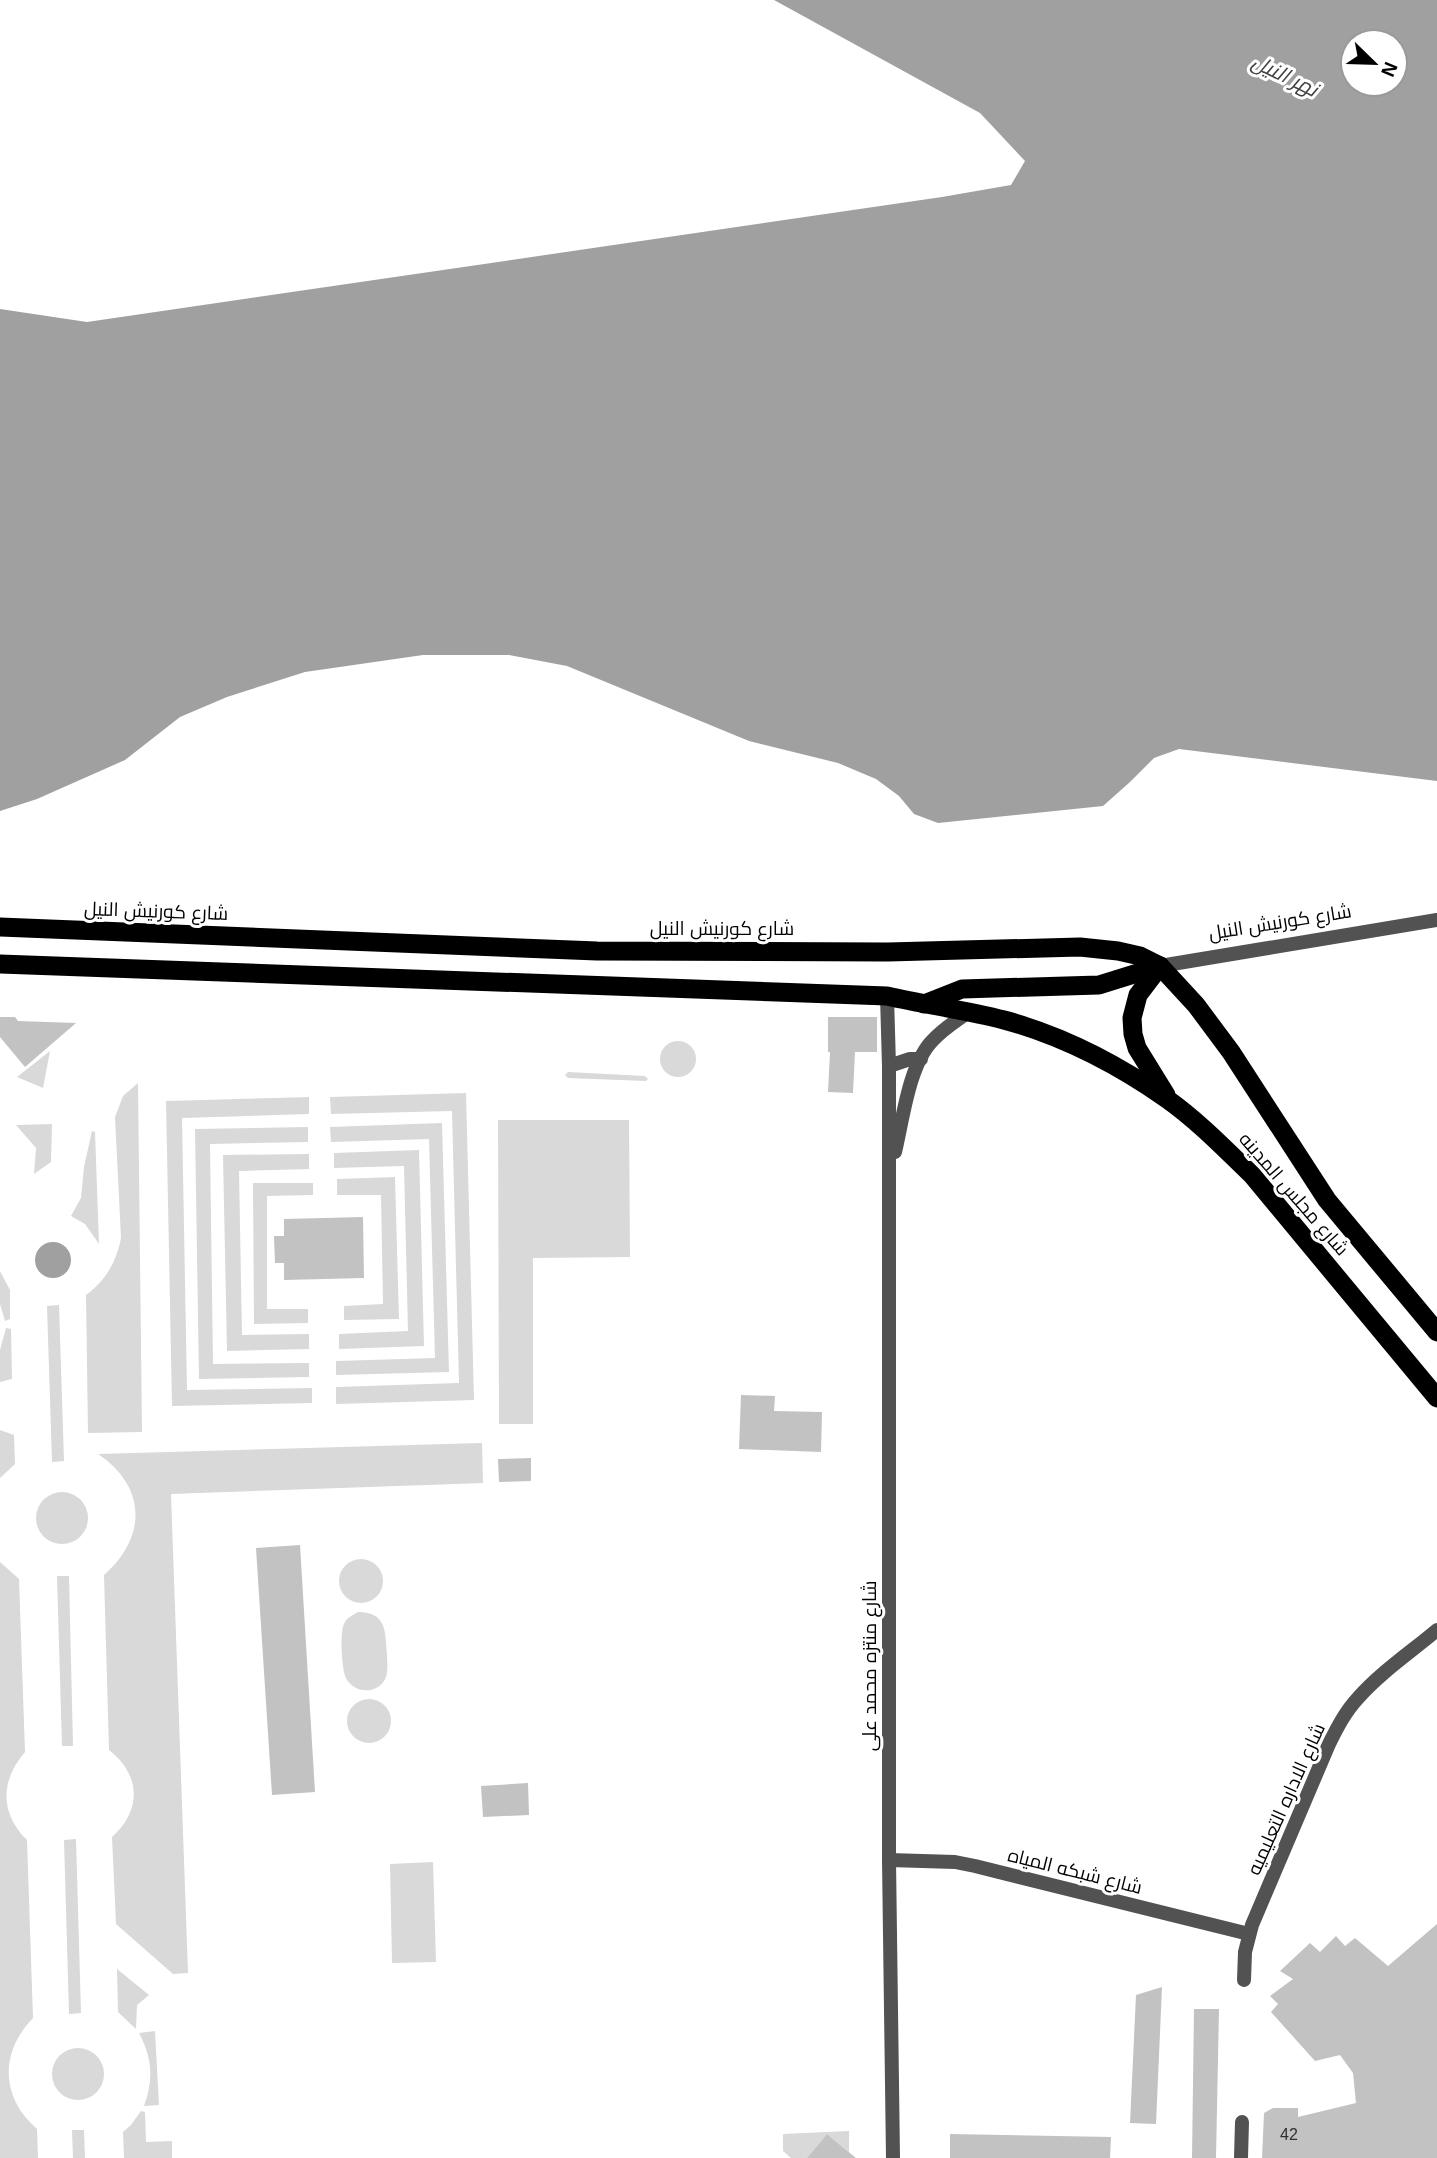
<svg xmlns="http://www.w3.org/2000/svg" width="1437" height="2158" viewBox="0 0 1437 2158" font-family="Helvetica,Cairo,sans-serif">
<rect width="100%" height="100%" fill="#fff"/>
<g fill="#d9d9d9">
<circle cx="678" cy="1059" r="18"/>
<polygon points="50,1051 43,1088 17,1077"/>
<polygon points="568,1072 645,1076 648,1079 646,1081 568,1078 565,1075"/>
<path d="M138,1083L142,1432L88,1433L86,1295C106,1280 116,1263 121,1238L115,1117L123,1096Z"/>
<polygon points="466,1093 474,1400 336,1404 336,1387 459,1383 452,1111 331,1114 330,1097"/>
<polygon points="309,1097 309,1114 182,1118 187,1390 312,1388 312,1403 172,1406 166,1101"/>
<polygon points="498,1120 629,1120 630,1257 533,1258 533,1424 499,1424"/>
<polygon points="442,1123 449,1372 336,1375 336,1361 435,1358 429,1139 331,1142 330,1127"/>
<polygon points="52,1124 51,1162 34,1174 36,1148 16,1125"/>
<polygon points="308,1127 308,1142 210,1144 213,1364 309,1363 309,1377 199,1379 195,1129"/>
<polygon points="92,1131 95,1132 99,1244 85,1224 71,1216 81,1198 84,1167"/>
<polygon points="419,1150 424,1346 339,1349 339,1334 408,1331 404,1166 334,1168 334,1153"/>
<polygon points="309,1154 309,1169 239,1171 242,1335 309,1334 309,1349 227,1351 223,1155"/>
<polygon points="395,1177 399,1319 344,1320 344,1306 383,1304 381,1195 337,1195 337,1179"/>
<polygon points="253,1183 313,1183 313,1195 267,1196 267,1309 308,1309 308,1323 254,1324"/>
<polygon points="0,1271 10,1290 10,1319 5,1321 0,1304"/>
<polygon points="59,1305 64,1461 52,1462 47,1306"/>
<polygon points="6,1328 11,1329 12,1379 0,1382 0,1350"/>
<polygon points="0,1430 14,1435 15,1464 0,1478"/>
<path d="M482,1443L483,1483L171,1494L188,1973L173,1974L116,1924L112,1837C142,1810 141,1775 109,1750L104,1575C147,1537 147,1487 98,1454Z"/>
<circle cx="62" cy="1518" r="26"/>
<circle cx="361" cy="1581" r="22"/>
<path d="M0,1562L19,1579L25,1752C0,1781 0,1813 27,1840L33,2018C0,2052 0,2097 37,2129L38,2158H0Z"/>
<polygon points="57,1576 69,1576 73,1746 62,1746"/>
<path d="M358,1612C387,1612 385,1632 387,1654C387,1663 389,1673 384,1681C374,1696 351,1692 345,1676C342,1666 339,1630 345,1622C348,1617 353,1615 358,1612Z"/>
<circle cx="369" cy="1721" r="22"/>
<polygon points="76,1839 81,2013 69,2014 64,1840"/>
<polygon points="433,1862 436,1962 392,1963 390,1864"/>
<polygon points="117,1969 149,1995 137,2005 136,2029 118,2012"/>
<path d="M155,2031L159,2105L144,2106C154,2080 152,2057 139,2033Z"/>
<circle cx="78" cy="2074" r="26"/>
<polygon points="141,2111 145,2112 146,2142 172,2141 172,2158 124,2158 123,2132 131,2125"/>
<polygon points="72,2130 84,2130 85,2158 73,2158"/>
<polygon points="849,2131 849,2152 827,2134 807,2158 791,2158 783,2151 783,2134"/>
</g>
<g fill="#a0a0a0" fill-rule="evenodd">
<path d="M774,0H1437V781L1179,749L1154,758L1130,782L1103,806L938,823L914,814L899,796L876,779L838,763L749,741L567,666L509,655H423L305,672L227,697L180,717L125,760L37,799L0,811V309L87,322L942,197L1011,185L1025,161L980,113ZM1395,42V84H1353V42Z"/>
<circle cx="53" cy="1260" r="18"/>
</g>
<g fill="#c2c2c2">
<polygon points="0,1017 15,1017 18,1021 76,1023 25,1067 0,1037"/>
<polygon points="828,1017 877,1017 877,1052 855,1052 853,1093 828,1092 830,1052 828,1052"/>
<polygon points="363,1217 364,1278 284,1280 284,1263 275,1263 274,1236 284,1236 284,1219"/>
<polygon points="741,1395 775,1396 774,1411 822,1412 821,1452 739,1449"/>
<polygon points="531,1458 531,1481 499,1482 498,1459"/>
<polygon points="300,1545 315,1792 272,1795 256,1548"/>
<polygon points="528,1783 529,1815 483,1817 481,1786"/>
<polygon points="1437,1924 1437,2158 1262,2158 1264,2113 1273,2108 1298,2108 1298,2117 1356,2103 1353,2073 1340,2055 1315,2061 1271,2012 1278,2004 1270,1996 1293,1979 1280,1971 1310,1943 1320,1952 1336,1936 1345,1946 1355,1938 1388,1966"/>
<polygon points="1162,1987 1156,2124 1130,2123 1136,1995"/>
<polygon points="1194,2009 1219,2009 1216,2158 1192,2158"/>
<polygon points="827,2134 856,2158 807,2158"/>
<polygon points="950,2134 1111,2137 1110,2158 950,2158"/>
</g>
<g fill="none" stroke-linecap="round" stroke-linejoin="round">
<g stroke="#525252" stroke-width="14">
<polyline points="1160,966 1437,920"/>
<polyline points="887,996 889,1066 889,1860 893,2158"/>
<polyline points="889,1066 910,1059 921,1059"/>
<path d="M895,1152C903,1119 909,1064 933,1040C943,1029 956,1021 967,1013"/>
<polyline points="889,1860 955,1862 975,1866 1249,1934"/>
<path d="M1244,1980L1245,1952L1252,1925L1329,1744C1337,1728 1345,1712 1358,1698C1381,1672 1411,1652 1437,1630"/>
<polyline points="1241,2158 1242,2122"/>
</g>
<g stroke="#000" stroke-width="19">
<polyline points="0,927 597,951 888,952 1080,947 1118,951 1140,956 1160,966 1196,1005 1231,1052 1327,1200 1437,1332"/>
<path d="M0,964L887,996C926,1005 966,1010 1004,1020C1063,1036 1117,1064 1167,1099C1198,1121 1225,1149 1252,1175L1437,1398"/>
<polyline points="1160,966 1138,995 1132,1018 1133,1034 1137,1048 1166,1095"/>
<polyline points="924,1004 962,989 1099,985 1160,966"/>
</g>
</g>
<g text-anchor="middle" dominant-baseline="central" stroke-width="6" stroke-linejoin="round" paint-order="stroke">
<g font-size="16" fill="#303030">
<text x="1289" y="2134">42</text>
</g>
<g font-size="19" fill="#000" stroke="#fff">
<text transform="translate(156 911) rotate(2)">شارع كورنيش النيل</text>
<text transform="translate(1280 922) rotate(-9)">شارع كورنيش النيل</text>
<text x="722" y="928">شارع كورنيش النيل</text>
<text transform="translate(1294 1194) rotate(49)">شارع مجلس المدينه</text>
<text transform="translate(869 1666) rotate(-90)">شارع منتزه محمد على</text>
<text transform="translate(1286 1799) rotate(-66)">شارع الاداره التعليميه</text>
<text transform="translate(1075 1871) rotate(14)">شارع شبكه المياه</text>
</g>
<g font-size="21" font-style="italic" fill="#414141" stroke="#fff">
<text transform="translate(1285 75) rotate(26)">نهر النيل</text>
</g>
</g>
<g transform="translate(1374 63) rotate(113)"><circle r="33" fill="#ffffff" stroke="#999999" stroke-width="2"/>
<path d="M0-5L12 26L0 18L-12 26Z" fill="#000000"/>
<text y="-10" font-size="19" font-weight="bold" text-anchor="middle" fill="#000000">N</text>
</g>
</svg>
